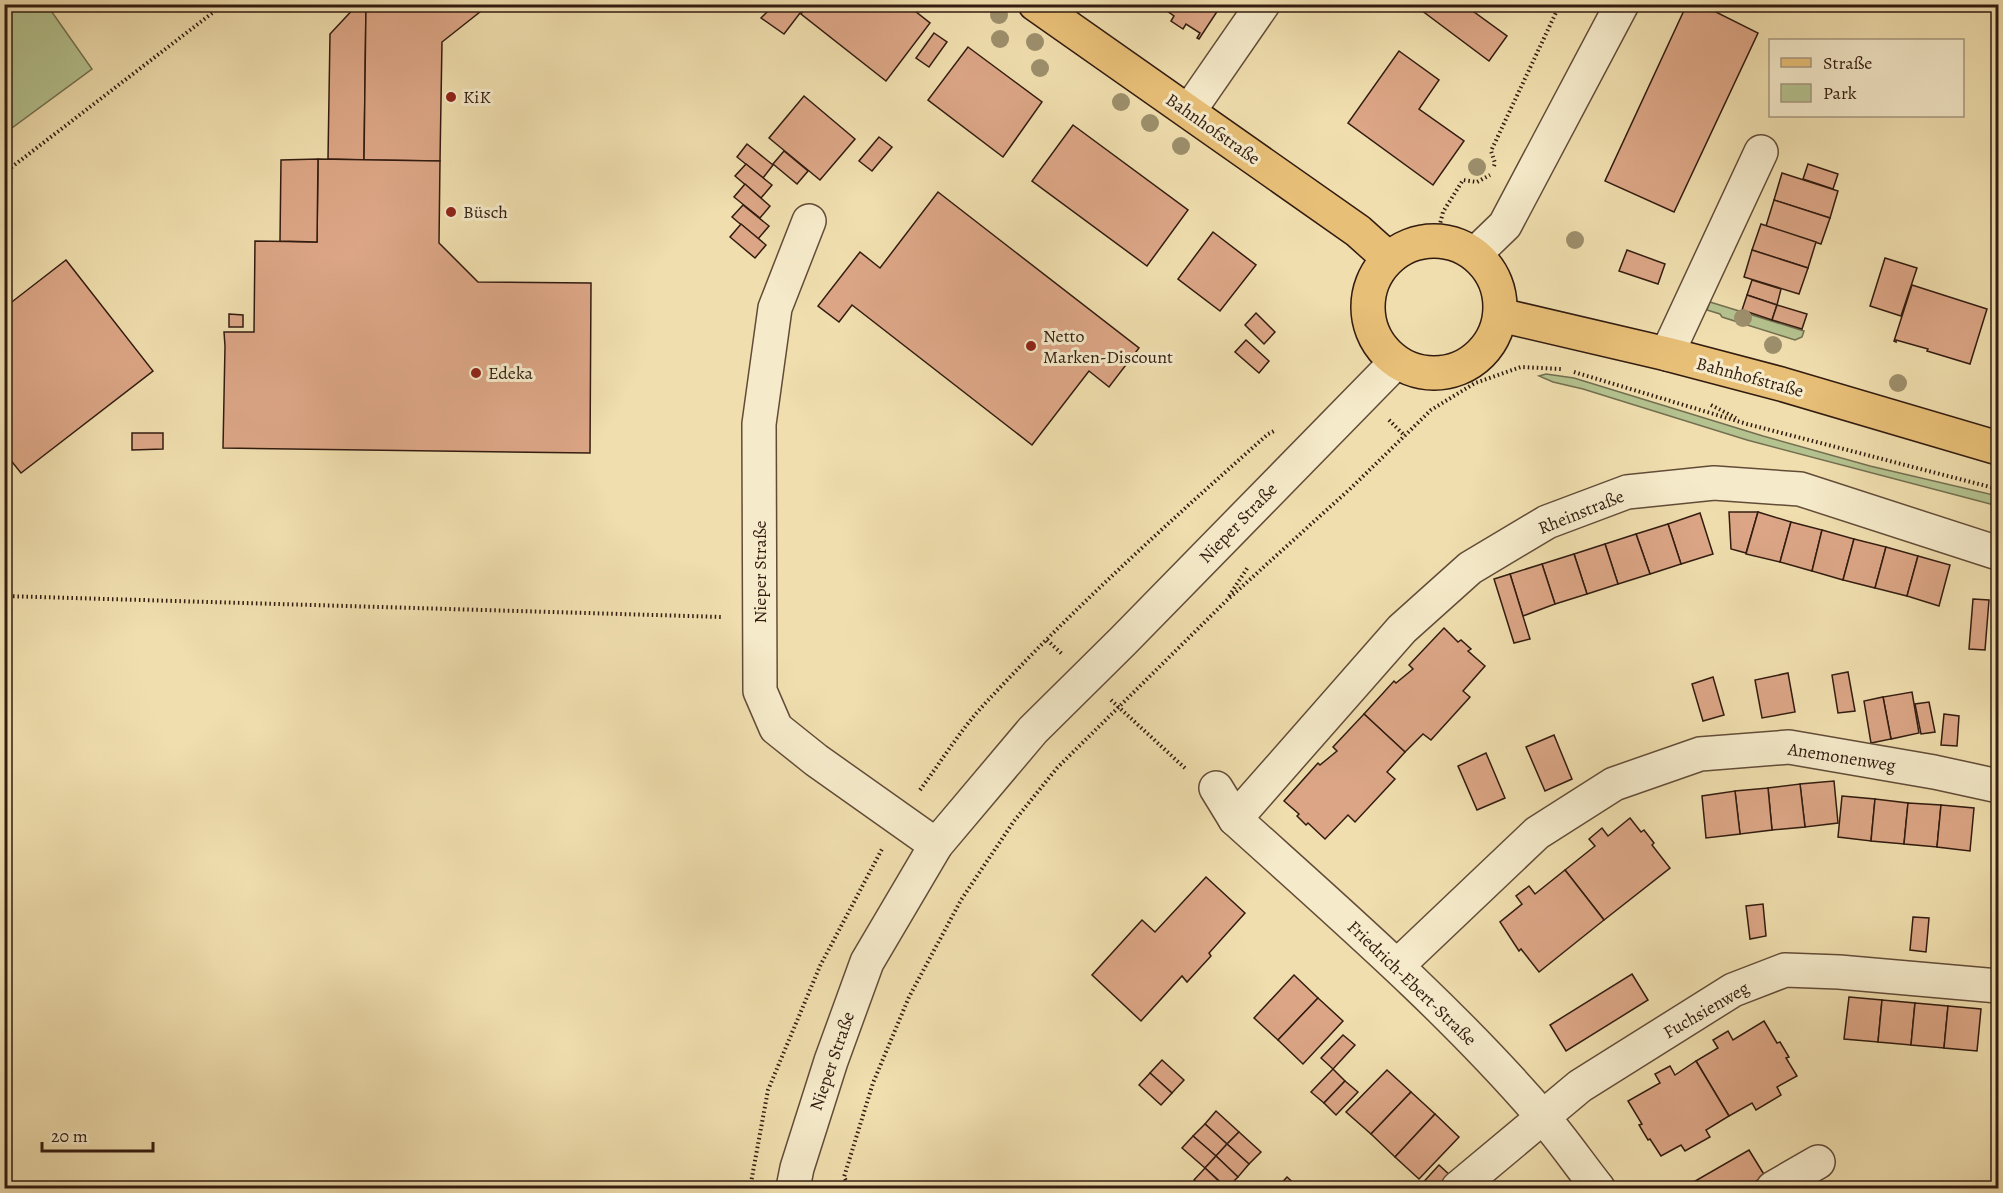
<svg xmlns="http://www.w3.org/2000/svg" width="2003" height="1193" viewBox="0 0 2003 1193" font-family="Alegreya,serif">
<rect width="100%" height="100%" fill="#f0deae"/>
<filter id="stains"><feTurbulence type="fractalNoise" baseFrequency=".00333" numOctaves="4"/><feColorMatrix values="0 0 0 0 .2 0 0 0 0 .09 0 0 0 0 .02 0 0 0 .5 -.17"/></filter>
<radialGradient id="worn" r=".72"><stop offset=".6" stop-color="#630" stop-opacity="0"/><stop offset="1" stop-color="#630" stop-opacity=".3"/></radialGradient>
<g fill="#b4c28f" stroke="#736f50" stroke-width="1.5">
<polygon points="5,4 47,5 92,69 5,133"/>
<polygon points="1710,302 1804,331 1802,337 1795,340 1722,317 1720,314 1707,310"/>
<polygon points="1546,374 1574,378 1763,436 1870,466 1998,496 1998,506 1747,440 1583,389 1553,382 1539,376"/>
</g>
<g fill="#dca686" stroke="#321c10" stroke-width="1.5">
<polygon points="358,4 366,4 364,160 328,159 330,34"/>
<polygon points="366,4 490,4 442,42 440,161 364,160"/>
<polygon points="775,4 807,4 784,34 761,18"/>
<polygon points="807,4 906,4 930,23 886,81 801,14"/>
<polygon points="1157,4 1222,4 1199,39 1197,38 1200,33 1186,24 1183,29 1171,21 1174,16"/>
<polygon points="1413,4 1463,4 1507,36 1489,61"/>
<polygon points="1687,4 1700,4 1758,33 1674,212 1605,181"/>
<polygon points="934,33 947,42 929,67 916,58"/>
<polygon points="968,47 1042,102 1003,157 928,100"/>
<polygon points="1399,51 1439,80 1419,109 1464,141 1433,185 1348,123"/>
<polygon points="804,96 855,139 820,180 769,138"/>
<polygon points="1073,125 1188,210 1147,266 1032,181"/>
<polygon points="879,137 892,147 872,171 859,161"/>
<polygon points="747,144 773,165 763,178 737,157"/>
<polygon points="784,151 808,171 797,184 773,164"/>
<polygon points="318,159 440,161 439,243 478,282 591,283 590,453 223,448 225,346 224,332 254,332 255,241 317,242"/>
<polygon points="318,159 317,242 280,241 281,160"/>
<polygon points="746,164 772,185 761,198 735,176"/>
<polygon points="1808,164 1838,174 1833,189 1803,179"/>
<polygon points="1782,173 1838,191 1830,218 1774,200"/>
<polygon points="745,184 770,206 760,218 734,197"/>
<polygon points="938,192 1139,348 1109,387 1089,371 1032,445 852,305 839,322 818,306 860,252 880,268"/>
<polygon points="1774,200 1830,218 1821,244 1766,226"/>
<polygon points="743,205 769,226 758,239 732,217"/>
<polygon points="741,224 766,245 755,258 730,237"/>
<polygon points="1761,224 1816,242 1808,268 1752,250"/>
<polygon points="1213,232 1256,265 1220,311 1178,279"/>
<polygon points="1627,250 1665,264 1658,284 1619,271"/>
<polygon points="1752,250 1808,268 1799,294 1744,277"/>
<polygon points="1885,258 1917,268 1901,316 1870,306"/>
<polygon points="66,260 153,371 21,473 4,452 4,308"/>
<polygon points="1752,280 1781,289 1777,305 1747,295"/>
<polygon points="1912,285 1987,309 1970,364 1927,351 1928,349 1896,340 1896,342 1894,341"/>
<polygon points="1747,295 1777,305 1772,320 1742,310"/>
<polygon points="1777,305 1807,314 1802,329 1772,320"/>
<polygon points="1256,313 1275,332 1264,344 1245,325"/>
<polygon points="229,314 243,315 243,327 229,327"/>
<polygon points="1246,340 1269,361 1259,373 1235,352"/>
<polygon points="132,433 163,433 163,449 132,450"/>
<polygon points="1729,512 1758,512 1746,553 1731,549"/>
<polygon points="1758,512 1791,522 1780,562 1746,554"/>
<polygon points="1700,513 1713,554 1681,564 1668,524"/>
<polygon points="1791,522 1822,530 1812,571 1780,562"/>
<polygon points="1668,524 1681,564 1650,574 1636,534"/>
<polygon points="1822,530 1854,539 1843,580 1812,571"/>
<polygon points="1636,534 1650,574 1618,584 1605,544"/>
<polygon points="1854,539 1886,547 1875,588 1843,580"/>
<polygon points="1605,544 1618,584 1587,594 1574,554"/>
<polygon points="1886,547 1918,556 1907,596 1875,588"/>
<polygon points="1574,554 1587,594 1555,604 1542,564"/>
<polygon points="1918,556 1950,565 1939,606 1907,596"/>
<polygon points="1542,564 1555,604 1523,616 1510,574"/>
<polygon points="1510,574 1530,639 1514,643 1494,579"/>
<polygon points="1973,599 1989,600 1985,650 1969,649"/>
<polygon points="1444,628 1458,642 1461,640 1471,649 1468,651 1485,666 1463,691 1470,697 1431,740 1423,734 1405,752 1364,714 1394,681 1396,683 1413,669 1409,665"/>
<polygon points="1848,672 1855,711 1838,713 1832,675"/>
<polygon points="1788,673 1795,712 1762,718 1755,680"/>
<polygon points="1713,677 1724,715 1703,721 1692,684"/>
<polygon points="1912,692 1919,733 1891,739 1883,697"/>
<polygon points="1883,697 1891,739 1871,743 1864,701"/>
<polygon points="1929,702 1935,732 1921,734 1915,704"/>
<polygon points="1364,714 1405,752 1387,772 1395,779 1355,822 1348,815 1325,839 1308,823 1306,825 1297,816 1299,814 1284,801 1318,763 1320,765 1337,751 1333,747"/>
<polygon points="1944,714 1959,716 1957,746 1941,745"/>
<polygon points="1554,735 1572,779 1545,791 1526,747"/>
<polygon points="1486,753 1505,798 1477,810 1458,766"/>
<polygon points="1834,781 1838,823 1805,827 1800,784"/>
<polygon points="1800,784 1805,827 1772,830 1768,788"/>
<polygon points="1768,788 1772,830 1740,834 1735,791"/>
<polygon points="1735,791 1740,834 1706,838 1702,796"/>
<polygon points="1842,796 1875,799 1871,841 1838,837"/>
<polygon points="1875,799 1908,803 1904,844 1871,841"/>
<polygon points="1908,803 1941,805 1937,847 1904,844"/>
<polygon points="1941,805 1974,808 1970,851 1937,847"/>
<polygon points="1630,818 1641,832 1644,830 1654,843 1652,845 1670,868 1604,920 1565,870 1595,846 1589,839 1602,828 1608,836"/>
<polygon points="1565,870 1604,920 1539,972 1521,949 1519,951 1500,922 1522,904 1516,896 1529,886 1535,894"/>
<polygon points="1206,877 1245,913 1209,953 1211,956 1187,982 1182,976 1141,1021 1092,975 1142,920 1155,932"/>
<polygon points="1763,904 1766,936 1750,939 1746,906"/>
<polygon points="1913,917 1929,918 1926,952 1910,950"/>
<polygon points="1632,974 1648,1000 1566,1051 1550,1025"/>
<polygon points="1294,975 1318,998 1278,1040 1254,1018"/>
<polygon points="1849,997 1882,1000 1878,1042 1844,1039"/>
<polygon points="1318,998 1343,1021 1303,1064 1278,1040"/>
<polygon points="1882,1000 1915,1003 1911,1045 1878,1042"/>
<polygon points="1915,1003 1948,1006 1944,1048 1911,1045"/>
<polygon points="1948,1006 1981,1009 1977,1051 1944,1048"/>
<polygon points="1764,1021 1777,1043 1780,1042 1789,1057 1786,1058 1797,1076 1777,1087 1781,1095 1756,1110 1752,1103 1729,1116 1696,1061 1718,1048 1713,1040 1728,1031 1733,1040"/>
<polygon points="1343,1035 1355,1045 1333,1069 1321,1058"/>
<polygon points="1162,1060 1184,1080 1172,1093 1150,1073"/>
<polygon points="1696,1061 1729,1116 1706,1130 1710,1137 1685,1151 1681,1145 1661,1156 1650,1139 1648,1140 1639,1125 1642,1124 1628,1101 1660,1083 1655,1074 1670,1066 1675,1075"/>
<polygon points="1333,1069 1345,1081 1324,1103 1311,1092"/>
<polygon points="1387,1070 1411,1092 1371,1134 1346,1112"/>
<polygon points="1150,1073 1172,1093 1161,1105 1139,1085"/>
<polygon points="1345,1081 1358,1092 1336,1115 1324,1103"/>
<polygon points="1411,1092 1435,1114 1395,1157 1371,1134"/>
<polygon points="1216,1111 1239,1132 1227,1144 1205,1124"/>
<polygon points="1435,1114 1459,1137 1419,1179 1395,1157"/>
<polygon points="1205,1124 1227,1144 1216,1156 1193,1136"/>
<polygon points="1239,1132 1261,1152 1249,1164 1227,1144"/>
<polygon points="1193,1136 1216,1156 1205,1168 1182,1148"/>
<polygon points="1227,1144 1249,1164 1238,1177 1216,1156"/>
<polygon points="1749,1150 1765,1176 1744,1188 1683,1188"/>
<polygon points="1216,1156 1238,1177 1227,1188 1205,1168"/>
<polygon points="1439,1165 1452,1177 1441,1188 1418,1188"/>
<polygon points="1205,1168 1226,1188 1202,1188 1194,1180"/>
<polygon points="1287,1177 1299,1188 1277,1188"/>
</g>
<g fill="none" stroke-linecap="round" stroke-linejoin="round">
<defs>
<g id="minor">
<polyline points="1189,111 1263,4"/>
<polyline points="809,221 775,308 759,424 760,691 776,728 816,760 936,845"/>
<polyline points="1475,254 1505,225 1622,4"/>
<polyline points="1667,354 1761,152"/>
<path d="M1216,788L1235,819C1340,914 1449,1008 1542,1116C1562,1139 1579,1164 1598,1188"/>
<polyline points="1235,819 1402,629 1470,568 1547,522 1627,492 1714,483 1800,489 1998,553"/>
<polyline points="1397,966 1537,833 1614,784 1700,754 1789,747 1934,772 1998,786"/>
<polyline points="793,1188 797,1168 831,1061 867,962 936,845 1033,730 1123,641 1396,362"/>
<polyline points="1458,1188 1580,1086 1733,990 1785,970 1839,972 1998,986"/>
<polyline points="1773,1188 1818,1162"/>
</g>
<g id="major">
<polyline points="1035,4 1358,231 1388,258"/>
<circle cx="1434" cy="307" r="66"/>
<polyline points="1500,315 1667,354 1781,384 1998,448"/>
</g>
</defs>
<use href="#minor" stroke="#624c38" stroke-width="36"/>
<use href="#major" stroke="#321c10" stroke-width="36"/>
<g stroke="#321c10" stroke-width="4" stroke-dasharray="1.5 3" stroke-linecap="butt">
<polyline points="1494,166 1495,163 1491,151 1560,4"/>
<polyline points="4,173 224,4"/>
<polyline points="1436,240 1443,212 1463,180 1477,182 1490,175"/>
<polyline points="1574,372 1747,424 1998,489"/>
<polyline points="1711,405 1736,418"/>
<polyline points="1389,420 1405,436"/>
<polyline points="4,596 723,617"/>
<polyline points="1229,596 1248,567"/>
<polyline points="1047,640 1062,654"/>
<polyline points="1111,700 1187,770"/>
<path d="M920,790C940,763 958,734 980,709C1070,611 1169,522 1268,434L1276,430"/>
<polyline points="750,1188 768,1090 820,966 882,849"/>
<polyline points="850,1188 844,1177 873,1083 909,997 961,900 1014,821 1057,768 1225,602 1351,488 1431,410 1475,383 1521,367 1561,369"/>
</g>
<use href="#minor" stroke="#f5eaca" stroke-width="33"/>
<use href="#major" stroke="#e8bf77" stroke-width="33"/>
</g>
<g fill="#9d8f6c">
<circle cx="999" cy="15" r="9"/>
<circle cx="1000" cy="39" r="9"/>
<circle cx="1035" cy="42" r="9"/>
<circle cx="1040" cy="68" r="9"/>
<circle cx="1121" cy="102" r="9"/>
<circle cx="1150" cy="123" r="9"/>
<circle cx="1181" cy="146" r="9"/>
<circle cx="1477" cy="167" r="9"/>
<circle cx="1575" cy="240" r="9"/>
<circle cx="1743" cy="318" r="9"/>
<circle cx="1773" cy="345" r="9"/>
<circle cx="1898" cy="383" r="9"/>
</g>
<g fill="#8f2418" stroke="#f5eaca" stroke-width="2">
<circle cx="451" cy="97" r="6"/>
<circle cx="451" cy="212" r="6"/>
<circle cx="1031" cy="346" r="6"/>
<circle cx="476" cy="373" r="6"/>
</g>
<g text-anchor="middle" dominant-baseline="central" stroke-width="6" stroke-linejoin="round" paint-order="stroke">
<g font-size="18" fill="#321c10" stroke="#f5eaca" text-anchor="start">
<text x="463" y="97">KiK</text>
<text x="463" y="212">Büsch</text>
<text x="1043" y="336">Netto<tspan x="1043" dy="21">Marken-Discount</tspan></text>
<text x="488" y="373">Edeka</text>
</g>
<g font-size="18" fill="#321c10" stroke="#f5eaca">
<text transform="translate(1213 129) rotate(35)">Bahnhofstraße</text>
<text transform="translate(1750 377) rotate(15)">Bahnhofstraße</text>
<text transform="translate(1581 512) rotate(-22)">Rheinstraße</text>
<text transform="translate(1238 523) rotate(-46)">Nieper Straße</text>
<text transform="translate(760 572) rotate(-90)">Nieper Straße</text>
<text transform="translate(1842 757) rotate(9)">Anemonenweg</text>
<text transform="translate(1412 983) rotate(44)">Friedrich-Ebert-Straße</text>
<text transform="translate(1706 1010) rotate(-30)">Fuchsienweg</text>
<text transform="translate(832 1061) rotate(-71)">Nieper Straße</text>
</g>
</g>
<rect width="2003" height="1193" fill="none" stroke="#f0deae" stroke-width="24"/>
<rect x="6" y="6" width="1991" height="1181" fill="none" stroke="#321c10" stroke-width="3"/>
<rect x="12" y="12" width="1979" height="1169" fill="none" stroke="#321c10" stroke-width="1.5"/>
<rect x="1769" y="39" width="195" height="78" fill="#f5eaca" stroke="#a79880" stroke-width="1.5"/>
<rect x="1781" y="58" width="30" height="9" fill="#e8bf77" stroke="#a79880" stroke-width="1.5"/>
<text x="1823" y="69" font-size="18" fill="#321c10">Straße</text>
<rect x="1781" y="84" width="30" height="18" fill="#b4c28f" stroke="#a79880" stroke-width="1.5"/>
<text x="1823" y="99" font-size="18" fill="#321c10">Park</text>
<path d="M42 1142v9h111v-9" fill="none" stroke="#321c10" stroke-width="3"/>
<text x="51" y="1142" font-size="18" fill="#321c10" stroke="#f5eaca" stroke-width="4.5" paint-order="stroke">20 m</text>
<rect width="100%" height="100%" filter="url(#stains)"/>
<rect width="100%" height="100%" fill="url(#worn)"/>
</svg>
